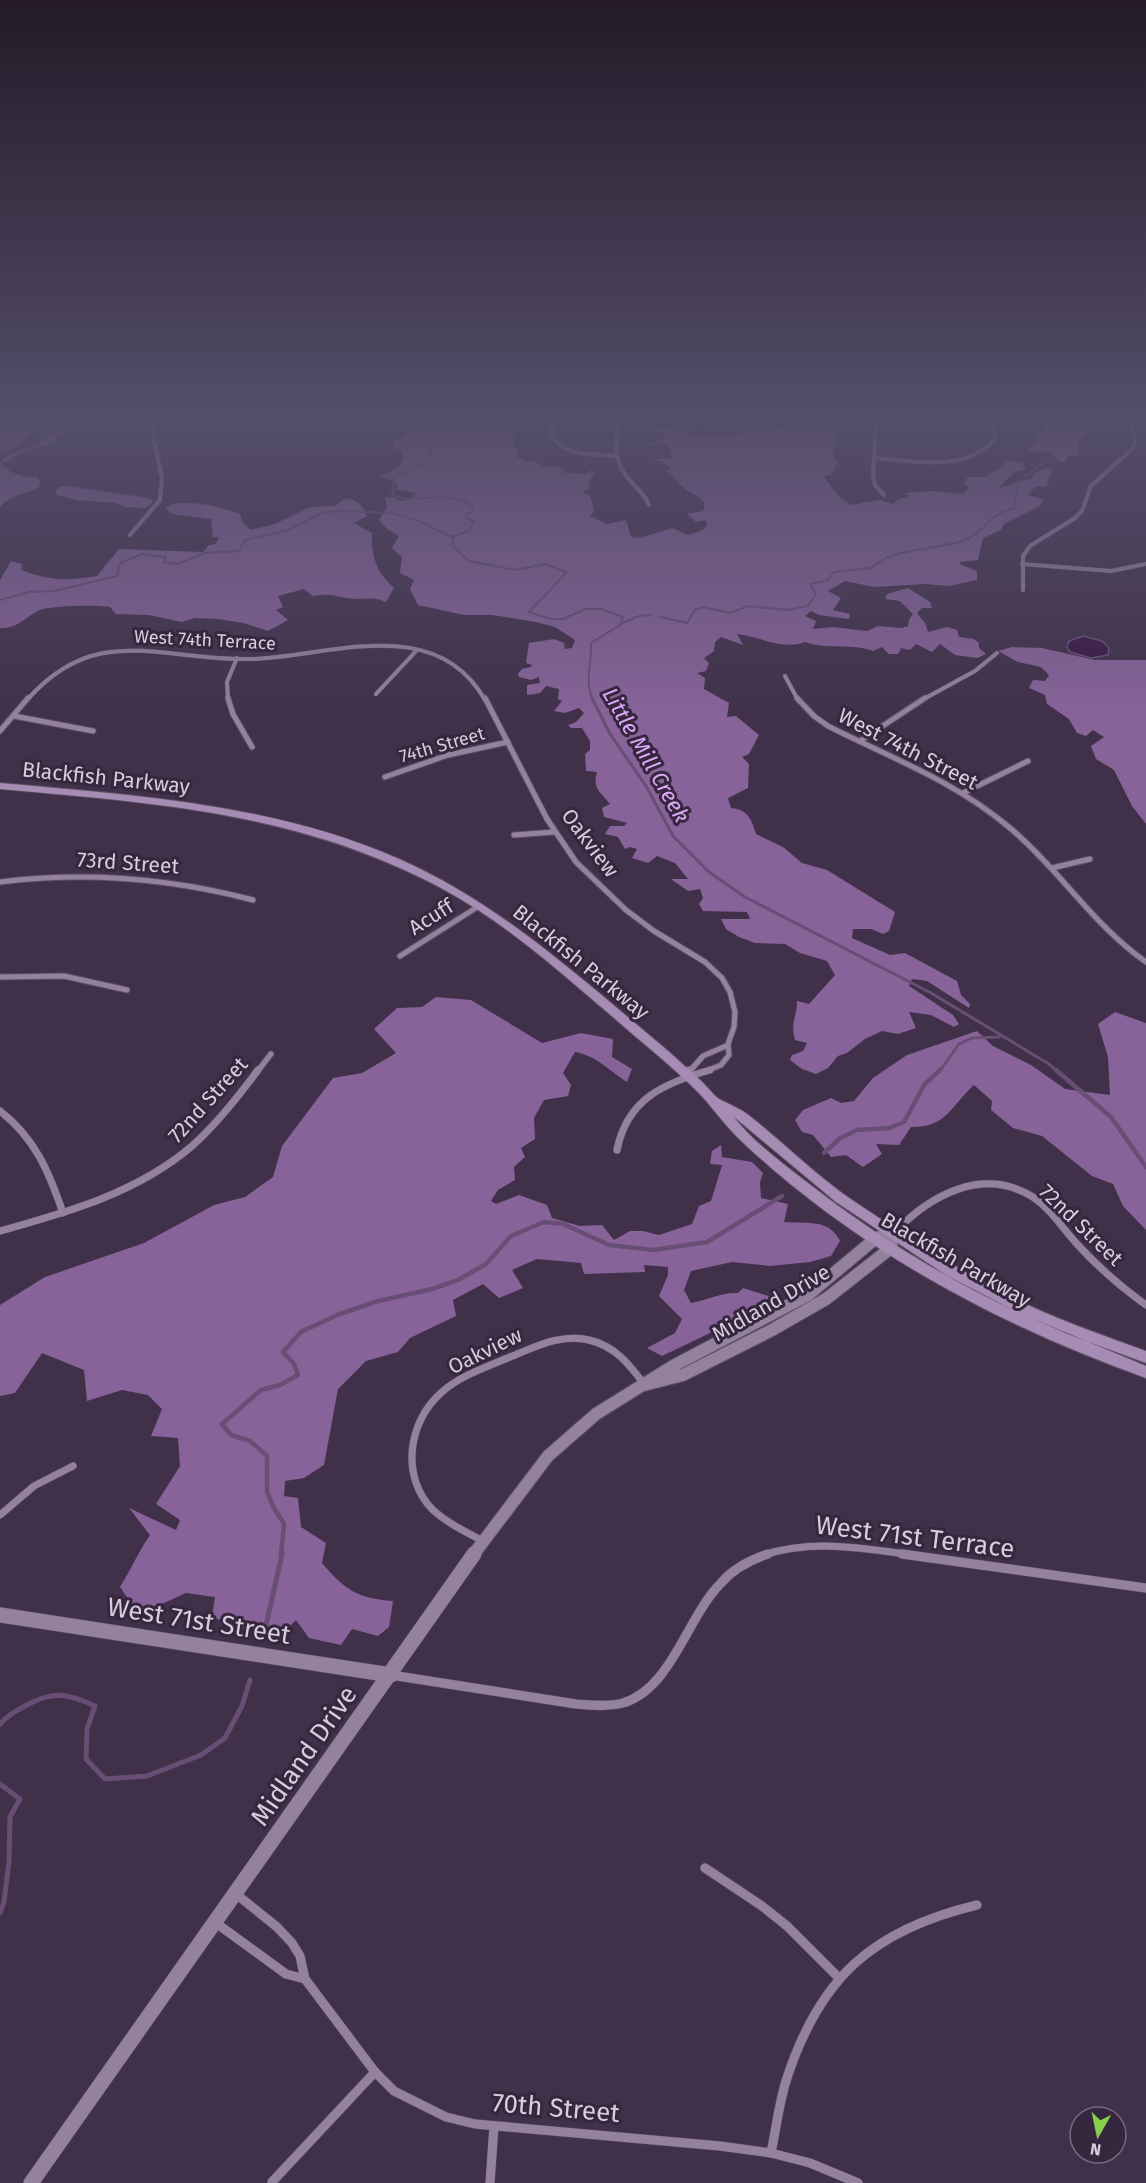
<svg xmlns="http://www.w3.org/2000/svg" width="1146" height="2183" viewBox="0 0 1146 2183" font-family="'Fira Sans',sans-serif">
<rect width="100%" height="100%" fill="#413049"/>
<g fill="#876399">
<polygon points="21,413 67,413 59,421 30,433 18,446 0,452 0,429 16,429 22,418"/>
<path d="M81,413L89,414L77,426L71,428L69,432L56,439L54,444C41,447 30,449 18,455C13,457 10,461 5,463L1,459L37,443L70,423Z"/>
<path d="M407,413H522L516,418L518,427L510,432L515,438L512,442L518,451L517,457L527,462L535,461L543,468C552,466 561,464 565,473L585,474L592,470L595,475L590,480L588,489L582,493L590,495L594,511L590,516L607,524L626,520L631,537L640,538L672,528L688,535L703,530L707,525L706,520L696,522L687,514L703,511L705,504C700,495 692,495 685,489C678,483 675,478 667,472L670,468L662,462L650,459H674L668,445L648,444L665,438L664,434L653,431L658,427L675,428V420L684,418L690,429L683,433C719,441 756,431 793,426L800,419L792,418V413H833V428L838,440L832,452L837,463L832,474L824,477L840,498L851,505L880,500L893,504L899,499L909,496L905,493L931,491L963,494L969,488L964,483L968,477H984L1005,465L1001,461L1022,462L1026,469L1015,472L999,487C1011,487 1019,480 1031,479C1036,471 1043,467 1053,468L1052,473L1047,479L1049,484L1044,487L1036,486L1028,495L1044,500L1040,506L1004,524L1001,530L983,538L978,560L959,562L960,564L977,571V580L949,586L925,584L874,587L845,581L828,591L841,598L833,610L850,614L849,619L819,615L811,611L805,616L816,621L813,629L833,627L867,631L878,626L902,628L908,626L909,620L913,614L900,601L885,599L887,594L908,588L930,602L932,608H922L917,613L925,623L928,632L947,627L957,630L959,637L974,639L979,643V648L986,654L977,658L955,655L940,644L932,652L916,644L910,650L901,648L898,654H889L882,647L873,651C855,643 825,650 805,642C781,651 760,636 737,634L743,645L721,637L715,642L714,651L704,658L709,663L706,671L697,673L705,678L704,689L729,703L727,717L736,716L759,735L749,754L742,757L749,764L748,788L728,798L731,808C748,810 751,818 756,834L783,847L802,863L827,870L895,912L889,931L883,934L871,929H853L852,938L890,955L905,953L957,981L961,995L970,1004L969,1008L927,981L912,979L909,986L953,1015L959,1024L954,1027L931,1015L909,1012L916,1028L898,1034L882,1031L865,1039L847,1053L838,1056L828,1068L816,1074L802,1069L790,1060L792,1055L803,1051L807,1043L795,1040C790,1023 797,1017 797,1001L809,1004L835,975L827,961L800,953L785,944L755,943L739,937L726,929L721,919H750L747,912L703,911L699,904L703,898L700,889L688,891L671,879H688L675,863L657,856L648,863L632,858L637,849L630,847L625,849L618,837L605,834L610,826H624L627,823L604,817L602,808L610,804C601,792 592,789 597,772L586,771L585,754L590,750V741L582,728H571L568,725L576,722L584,713L579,708L565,713L554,711L562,701L558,699L559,689L546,686L540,693L527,695V685L540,683L539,677L531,680L519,677L518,674L522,669L531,667L532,665L526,663L529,643L554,639L564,643L565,649L572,648L575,640L555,627L536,622L492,615H464L418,605L410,589L414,580L400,573L402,557L392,548L399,536L387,529L379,520L387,507L385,498L392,497L402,501L414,497L416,493L398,490L395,481L380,477L399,467L404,457L402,451L392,447L395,440L406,434V430L399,429L397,423L405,420Z"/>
<polygon points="1043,413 1084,413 1093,417 1086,419 1086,422 1100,428 1090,430 1089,434 1078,442 1079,455 1068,456 1066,462 1060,462 1051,453 1027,451 1044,430"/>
<path d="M0,462C8,473 23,478 37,477L40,481L39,487C26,494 10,495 0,507Z"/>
<polygon points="67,486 142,497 151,499 153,502 145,508 125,507 115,503 76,500 57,495 55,492 59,487"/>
<path d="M346,498C358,501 363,505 367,516L354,523L372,533C371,555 376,572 394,588L386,602C373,597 370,599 357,599C340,598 331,592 313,596L304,589L278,596L283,607L276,610L288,620L268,631L244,623L218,619L195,618L182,622L149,615L116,614L110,607C96,605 49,605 38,611C24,618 17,629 0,628V580L11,561L22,564L21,570C51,581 66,581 97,576L119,549L203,552L209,545L216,544L219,537H213L211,519L172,514L165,508C181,497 222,507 240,514L242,522L251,530L275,524L310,507L335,506Z"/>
<polygon points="1012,647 1042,648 1095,660 1146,660 1146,824 1132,806 1114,770 1096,759 1091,746 1104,737 1093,730 1086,736 1077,733 1069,719 1047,704 1045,695 1029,688 1033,680 1045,681 1049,675 1041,667 1018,662 998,651"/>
<path d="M436,997L471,1000L542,1043L581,1033L613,1039L612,1057L632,1069L627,1082C608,1070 597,1056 575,1052L563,1073L571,1085L568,1096L544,1100L534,1118L535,1139L521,1148L525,1157L514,1167L515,1180L498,1190L491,1201L496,1204L519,1195L547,1205L552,1218L580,1226L602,1225L614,1240L630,1231H643L659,1235L692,1224L699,1206L711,1201L722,1165L710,1164L712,1151L721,1145L722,1157L752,1162L763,1173L760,1182L761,1198L788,1204L784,1222C806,1224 829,1218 840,1241L831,1256L810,1262L770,1266L732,1262L691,1271L684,1290L691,1303C708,1300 721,1292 738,1293L743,1288L771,1297V1304L662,1356L647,1348L675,1333L682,1319L659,1296L668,1275V1267L644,1265L645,1272L584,1274L581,1263L537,1259L512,1270L523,1288L499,1298L483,1284L453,1300L456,1316L410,1338L398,1352L366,1361L338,1389L324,1465L304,1478L285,1481L284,1496L298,1498L301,1527L326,1543L322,1563C346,1591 357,1598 393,1601L389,1627L378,1636L352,1629L341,1645L309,1638L296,1620L284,1632L257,1626L247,1630L212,1617L215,1597L186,1593L151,1609H135L120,1587C131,1570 138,1552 150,1535L129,1508L176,1530L180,1520L156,1504L180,1466L178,1438L151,1436L162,1409L148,1395L122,1390L87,1401L84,1370L42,1353L15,1393L0,1396V1305L45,1277L144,1243L214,1205L245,1197L273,1177L282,1146L333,1078L362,1073L396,1053L374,1029L397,1008L422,1007Z"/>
<path d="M1115,1012L1146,1023V1230L1123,1206L1113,1184L1092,1176L1042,1136L1013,1128L991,1110L992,1101L974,1085C951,1106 946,1128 911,1127L899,1145L876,1144L882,1154L863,1167L846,1155L831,1157L813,1135L802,1132L795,1120L803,1110L831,1098L841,1103L854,1101L873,1078L907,1055L977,1031L993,1046L1031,1065L1065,1089L1110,1095L1108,1057L1098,1024Z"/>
</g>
<g fill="#381747" stroke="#684e74" stroke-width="1.5">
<polygon points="682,413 792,413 792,418 690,429"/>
<polygon points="1083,636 1102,641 1109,648 1108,655 1091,658 1070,652 1067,647 1069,641"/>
</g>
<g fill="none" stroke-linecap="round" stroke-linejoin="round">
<g stroke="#684e74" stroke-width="2">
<path d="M432,413L437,430L431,445L432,452L425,463L393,478L394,491L391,495C423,506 438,487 472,506L473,511L467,514V518L475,522L468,531L452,537L454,547L469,561L515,570L545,564L566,572C555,587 541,598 529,612L550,619H563L586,609H601L623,617L620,625L591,643C592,663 584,682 593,700"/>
<polyline points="0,600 29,592 54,591 117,576 120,563 142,554 166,557 164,562 177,564 205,553 239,551 245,540 286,531 325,512 343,511 392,513 419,521 452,537"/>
<path d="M660,617L687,623L695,610L704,607L730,613L748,606L787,610L808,606L816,594L810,584L828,580L834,572L872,568C892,546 940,551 968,539C981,533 986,522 997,515C1001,512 1009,510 1014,508L1019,480L1046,462"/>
<polyline points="620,624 639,616 650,615"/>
</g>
<g stroke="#684e74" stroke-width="3">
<polyline points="592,698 610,734 646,786 673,836 709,872 745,897 931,993 1049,1064 1058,1072"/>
<polyline points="939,1072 959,1044 972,1038 999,1037"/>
</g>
<g stroke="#684e74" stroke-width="4.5">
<polyline points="1056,1070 1111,1117 1146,1167"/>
<polyline points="824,1153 839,1139 857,1130 889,1128 904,1122 924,1085 940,1070"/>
<polyline points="281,1555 284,1524 273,1506 267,1492 267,1456 250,1441 231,1435 222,1424 261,1390 280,1385 298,1375 294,1364 283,1352 301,1332 337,1315 378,1301 432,1289 458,1280 486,1264 511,1236 544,1222 563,1224 609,1245 654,1250 707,1242 782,1196"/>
</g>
<g stroke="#684e74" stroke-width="5">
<polyline points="265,1630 282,1554"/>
<path d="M0,1724C7,1716 14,1712 23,1707C52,1691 65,1692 95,1706L87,1729L86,1759L105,1779L147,1776L201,1755L225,1738L242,1706L250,1680"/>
<polyline points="0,1784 20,1799 10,1817 9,1861 4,1902 0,1913"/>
</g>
<defs>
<g id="minor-far3">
<path d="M558,413L550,433C561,457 594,454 616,456"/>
<path d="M623,413C614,440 611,461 632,483C639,490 645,495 649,505"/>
<path d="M874,458C914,461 965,473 995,439L991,413"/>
<polyline points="884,495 875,485 873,476 876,426 886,413"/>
<polyline points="130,535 160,500 162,478 153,436 158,413"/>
<polyline points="1022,564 1111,571 1146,564"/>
<polyline points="1023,590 1023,556 1030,546 1075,518 1082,511 1091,486 1132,449 1135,443 1130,413"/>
<polyline points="785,676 798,700"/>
<polyline points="376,694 417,650"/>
<path d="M27,700C97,620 163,662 252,659C331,656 436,613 485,700"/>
<polyline points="228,700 227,682 237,658"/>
<polyline points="922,700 975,671 997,653"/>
</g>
<g id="minor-far2">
<polyline points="228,698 233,714 252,747"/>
<polyline points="485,698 547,819 576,862 626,910 654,931 705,962 722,978 730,992 735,1012 734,1027 728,1044 729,1055 721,1065 704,1072"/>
<path d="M797,698L814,716L828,726C891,758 955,781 1010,828C1059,869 1093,925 1146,962"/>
<polyline points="14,716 93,731"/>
<polyline points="0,731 28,698"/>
<polyline points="860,741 925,698"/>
<polyline points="385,777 448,755 508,742"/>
<polyline points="963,793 1028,761"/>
<polyline points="514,835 554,832"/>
<polyline points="1052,868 1090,859"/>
<path d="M0,882C87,871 169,878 253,900"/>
<polyline points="400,956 479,906"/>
<polyline points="0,977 64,976 127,990"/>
<polyline points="257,1072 271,1054"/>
<polyline points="689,1072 703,1056 726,1046"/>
</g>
<g id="minor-far1">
<polyline points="687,1075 689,1070"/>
<path d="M0,1111C35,1138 49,1172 63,1213"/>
<path d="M617,1150C627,1099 664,1083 710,1070"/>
<path d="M0,1231C68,1212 137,1193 192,1146C217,1124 238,1097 258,1070"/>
<path d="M894,1233C930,1195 983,1166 1033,1197C1051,1209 1063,1229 1077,1244C1098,1267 1121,1287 1146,1305"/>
<polyline points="0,1515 34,1486 73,1466"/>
<path d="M483,1541C466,1532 447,1523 433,1510C400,1477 408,1421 442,1392C461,1375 487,1367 510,1357C535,1347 562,1333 589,1340C615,1346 629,1364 644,1384"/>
<path d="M763,1555C814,1539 862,1548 913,1555"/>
</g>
<g id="minor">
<polyline points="902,1554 1146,1588"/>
<path d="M391,1675L576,1704C591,1705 608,1707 623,1703C672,1688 687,1617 721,1583C733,1569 750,1560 768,1554"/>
<polyline points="705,1868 762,1906 787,1926 839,1978"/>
<polyline points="236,1894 277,1927 292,1943 300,1956 305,1979 375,2072 394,2091 446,2117 475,2124 720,2146 771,2153 810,2163 858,2183"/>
<polyline points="216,1923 286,1974 305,1979"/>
<path d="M771,2153C776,2129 779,2104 786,2081C819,1978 872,1930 977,1905"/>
<polyline points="272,2182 375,2072"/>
<polyline points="490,2183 494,2126"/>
</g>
<polyline id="tertiary-far1" points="473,1555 548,1456 596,1414 673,1366 808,1295 876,1238 893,1233 891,1248 826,1299 772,1330 683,1375 644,1385"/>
<g id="tertiary">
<polyline points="0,1615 391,1675"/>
<polyline points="31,2183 474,1554"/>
</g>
<path id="secondary" d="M0,783C134,795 274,804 399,859C499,903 578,976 661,1045C674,1056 687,1068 700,1080C706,1085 712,1094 719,1099C728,1104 739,1108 747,1114C782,1141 813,1173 849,1198C907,1237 966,1276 1030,1306C1067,1323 1107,1337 1146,1351V1363L1070,1335L1029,1317L1146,1366V1378C1014,1331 883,1263 776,1172C760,1158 742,1143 728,1127C717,1115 709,1103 698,1092C671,1065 641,1042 613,1017C559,971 506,923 443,889C301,813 158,803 0,789ZM733,1116L836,1202L946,1275L1013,1310C939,1275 869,1231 804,1180C780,1161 752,1141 733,1116Z"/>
</defs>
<use href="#minor-far3" stroke="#5c4e63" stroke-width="4.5"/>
<use href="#minor-far2" stroke="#5c4e63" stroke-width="7"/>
<use href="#minor-far1" stroke="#5c4e63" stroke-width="8"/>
<use href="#minor" stroke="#5c4e63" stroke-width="10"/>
<use href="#tertiary-far1" stroke="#5c4e63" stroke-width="14"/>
<use href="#tertiary" stroke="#5c4e63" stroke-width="16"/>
<use href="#secondary" stroke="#5c4e63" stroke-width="2"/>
<use href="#minor-far3" stroke="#94819e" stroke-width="4"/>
<use href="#minor-far2" stroke="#94819e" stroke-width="5"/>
<use href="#minor-far1" stroke="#94819e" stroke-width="7"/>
<use href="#minor" stroke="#94819e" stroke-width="9"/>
<use href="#tertiary-far1" stroke="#94819e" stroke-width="12"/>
<use href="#tertiary" stroke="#94819e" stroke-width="15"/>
<use href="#secondary" fill="#a68cb4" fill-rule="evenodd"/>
</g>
<linearGradient id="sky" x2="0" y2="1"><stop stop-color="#241a28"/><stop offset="0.58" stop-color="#544e6a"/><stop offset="1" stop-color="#544e6a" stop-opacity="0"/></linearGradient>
<rect width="1146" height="718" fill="url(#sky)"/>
<g text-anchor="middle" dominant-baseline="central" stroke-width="6" stroke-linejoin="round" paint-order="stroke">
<g font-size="18" fill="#d7cddd" stroke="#36263e">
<text transform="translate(205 640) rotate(3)">West 74th Terrace</text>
<text transform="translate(442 745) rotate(-16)">74th Street</text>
</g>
<g font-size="21" fill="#d7cddd" stroke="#36263e">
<text transform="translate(908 749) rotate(27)">West 74th Street</text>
<text transform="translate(106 778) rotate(6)">Blackfish Parkway</text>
<text transform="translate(590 843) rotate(53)">Oakview</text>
<text transform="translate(128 863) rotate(4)">73rd Street</text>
<text transform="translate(431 917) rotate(-32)">Acuff</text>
<text transform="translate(581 962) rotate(39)">Blackfish Parkway</text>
<text transform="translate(208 1100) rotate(-48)">72nd Street</text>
<text transform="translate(1081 1225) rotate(44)">72nd Street</text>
<text transform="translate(956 1260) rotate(30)">Blackfish Parkway</text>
<text transform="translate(771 1303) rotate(-30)">Midland Drive</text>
<text transform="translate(485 1351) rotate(-26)">Oakview</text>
</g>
<g font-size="22" font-style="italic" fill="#dba7f6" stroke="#36263e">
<text transform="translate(646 755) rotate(60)">Little Mill Creek</text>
</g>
<g font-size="26" fill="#d7cddd" stroke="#36263e">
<text transform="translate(915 1537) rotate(7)">West 71st Terrace</text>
<text transform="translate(199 1621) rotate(9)">West 71st Street</text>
<text transform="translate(304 1756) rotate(-55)">Midland Drive</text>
<text transform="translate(556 2108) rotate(5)">70th Street</text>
</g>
</g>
<g transform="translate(1098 2135) rotate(189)"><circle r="28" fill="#36263e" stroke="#76697e" stroke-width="1.5"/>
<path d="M0-4.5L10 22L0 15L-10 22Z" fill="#86cf4c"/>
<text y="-9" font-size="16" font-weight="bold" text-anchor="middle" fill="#d7cddd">N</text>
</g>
</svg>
